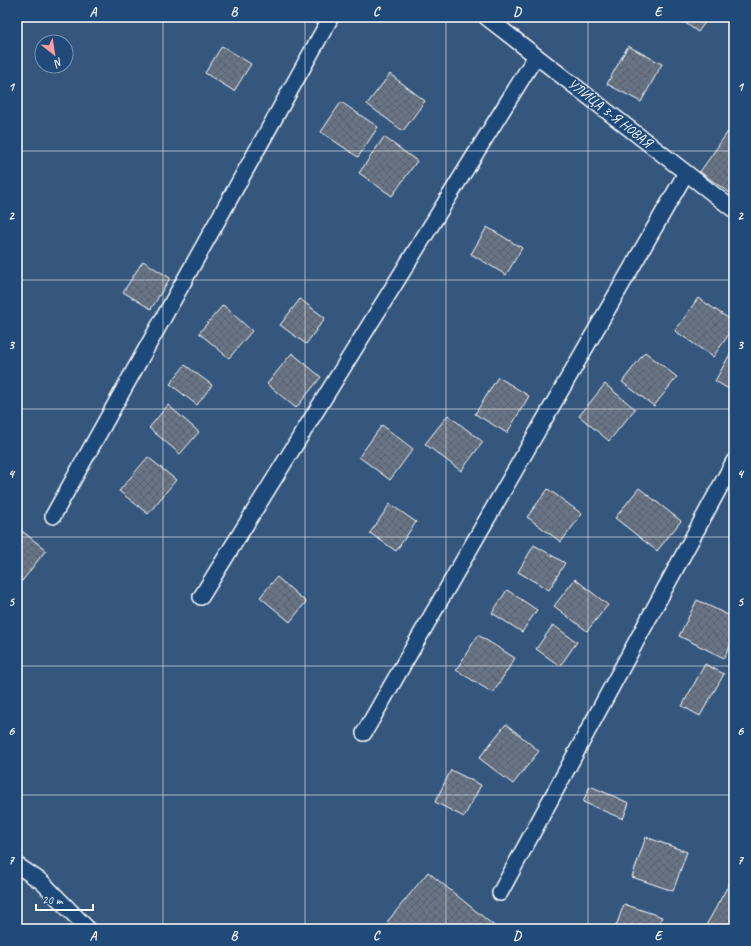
<svg xmlns="http://www.w3.org/2000/svg" width="751" height="946" viewBox="0 0 751 946" font-family="Caveat,sans-serif">
<defs>
<pattern id="building-cross-hatch" width="8" height="8" patternUnits="userSpaceOnUse"><rect width="8" height="8" fill="#687587"/><path d="M0 0l8 8M0 8l8-8" fill="none" stroke="#5a606a"/></pattern>
</defs>
<rect width="100%" height="100%" fill="#35577e"/>
<filter id="ink" filterUnits="userSpaceOnUse"><feTurbulence type="fractalNoise" baseFrequency=".025" numOctaves="2"/><feDisplacementMap in="SourceGraphic" scale="8" xChannelSelector="R" yChannelSelector="G"/><feConvolveMatrix kernelMatrix="1 2 1 2 8 2 1 2 1" color-interpolation-filters="sRGB"/></filter>
<g filter="url(#ink)">
<g fill="url(#building-cross-hatch)" stroke="#fff">
<polygon points="677,17 709,17 698,32"/>
<polygon points="222,46 251,64 234,91 205,73"/>
<polygon points="628,46 662,64 641,102 607,84"/>
<polygon points="390,74 425,101 403,131 367,104"/>
<polygon points="341,102 378,127 358,157 321,132"/>
<polygon points="734,123 734,196 700,172"/>
<polygon points="384,137 417,161 392,196 359,173"/>
<polygon points="487,227 522,248 506,275 471,254"/>
<polygon points="143,261 170,278 151,309 123,292"/>
<polygon points="698,298 734,322 734,327 713,357 675,331"/>
<polygon points="300,299 325,318 306,344 280,325"/>
<polygon points="223,305 252,331 229,358 199,333"/>
<polygon points="734,347 734,392 715,381"/>
<polygon points="645,352 677,377 654,406 622,382"/>
<polygon points="292,353 321,377 296,408 267,384"/>
<polygon points="185,365 212,385 197,405 170,384"/>
<polygon points="498,377 529,396 507,433 475,414"/>
<polygon points="605,384 635,409 609,441 579,416"/>
<polygon points="168,405 199,432 180,454 149,428"/>
<polygon points="448,415 483,442 461,471 425,444"/>
<polygon points="382,425 413,449 390,480 359,457"/>
<polygon points="148,457 176,480 148,514 119,491"/>
<polygon points="639,488 681,521 657,551 615,518"/>
<polygon points="548,489 582,514 561,542 527,517"/>
<polygon points="390,504 416,522 396,551 370,533"/>
<polygon points="17,527 46,550 22,581 17,577"/>
<polygon points="534,545 565,563 549,590 518,572"/>
<polygon points="277,577 306,602 290,622 260,597"/>
<polygon points="575,579 608,605 587,631 554,606"/>
<polygon points="507,590 537,610 522,632 492,613"/>
<polygon points="697,600 734,618 734,638 724,658 679,636"/>
<polygon points="553,625 577,642 560,666 536,649"/>
<polygon points="478,635 515,658 493,693 456,670"/>
<polygon points="705,664 724,674 700,716 682,706"/>
<polygon points="506,724 539,751 513,784 479,758"/>
<polygon points="451,770 481,785 464,817 435,802"/>
<polygon points="590,786 629,803 623,819 583,802"/>
<polygon points="646,837 687,852 673,891 632,877"/>
<polygon points="428,872 498,929 395,929 387,922"/>
<polygon points="734,875 734,929 704,929"/>
<polygon points="624,904 662,917 658,929 615,929"/>
</g>
<g fill="none" stroke-linecap="round" stroke-linejoin="round">
<defs>
<g id="minor">
<polyline points="486,17 734,210"/>
<polyline points="53,516 331,17"/>
<polyline points="201,597 536,56"/>
<polyline points="364,733 686,173"/>
<polyline points="17,865 42,882 88,929"/>
<polyline points="500,893 734,461"/>
</g>
</defs>
<use href="#minor" stroke="#fff" stroke-width="18"/>
<use href="#minor" stroke="#1f4a7a" stroke-width="15"/>
</g>
</g>
<path fill="none" stroke="#fff" stroke-width="1" stroke-opacity="0.55" d="M163,17V929M305,17V929M446,17V929M588,17V929M17,151H734M17,280H734M17,409H734M17,537H734M17,666H734M17,795H734"/>
<g text-anchor="middle" dominant-baseline="central" stroke-width="3" stroke-linejoin="round" paint-order="stroke">
<g font-size="14" fill="#fff" stroke="#1f4a7a">
<text transform="translate(610 113) rotate(38)">УЛИЦА 3-Я НОВАЯ</text>
</g>
</g>
<rect width="751" height="946" fill="none" stroke="#1f4a7a" stroke-width="44"/>
<g transform="translate(54 54) rotate(150)"><circle r="19" fill="#1f4a7a" stroke="#7992af"/>
<path d="M0-3L7 15L0 10L-7 15Z" fill="#ff9aa2"/>
<text y="-6" font-size="11" font-weight="bold" text-anchor="middle" fill="#ffffff">N</text>
</g>
<path d="M36 904v6h57v-6" fill="none" stroke="#ffffff" stroke-width="2"/>
<text x="42" y="904" font-size="12" fill="#ffffff" stroke="#1f4a7a" stroke-width="3" paint-order="stroke">20 m</text>
<rect x="22" y="22" width="707" height="902" fill="none" stroke="#fff" stroke-width="1.5"/>
<g font-size="13" text-anchor="middle" font-weight="bold" fill="#fff">
<text x="93" y="16">A</text>
<text x="234" y="16">B</text>
<text x="376" y="16">C</text>
<text x="517" y="16">D</text>
<text x="658" y="16">E</text>
<text x="11" y="91">1</text>
<text x="740" y="91">1</text>
<text x="11" y="220">2</text>
<text x="740" y="220">2</text>
<text x="11" y="349">3</text>
<text x="740" y="349">3</text>
<text x="11" y="478">4</text>
<text x="740" y="478">4</text>
<text x="11" y="606">5</text>
<text x="740" y="606">5</text>
<text x="11" y="735">6</text>
<text x="740" y="735">6</text>
<text x="11" y="864">7</text>
<text x="740" y="864">7</text>
<text x="93" y="940">A</text>
<text x="234" y="940">B</text>
<text x="376" y="940">C</text>
<text x="517" y="940">D</text>
<text x="658" y="940">E</text>
</g>
</svg>
